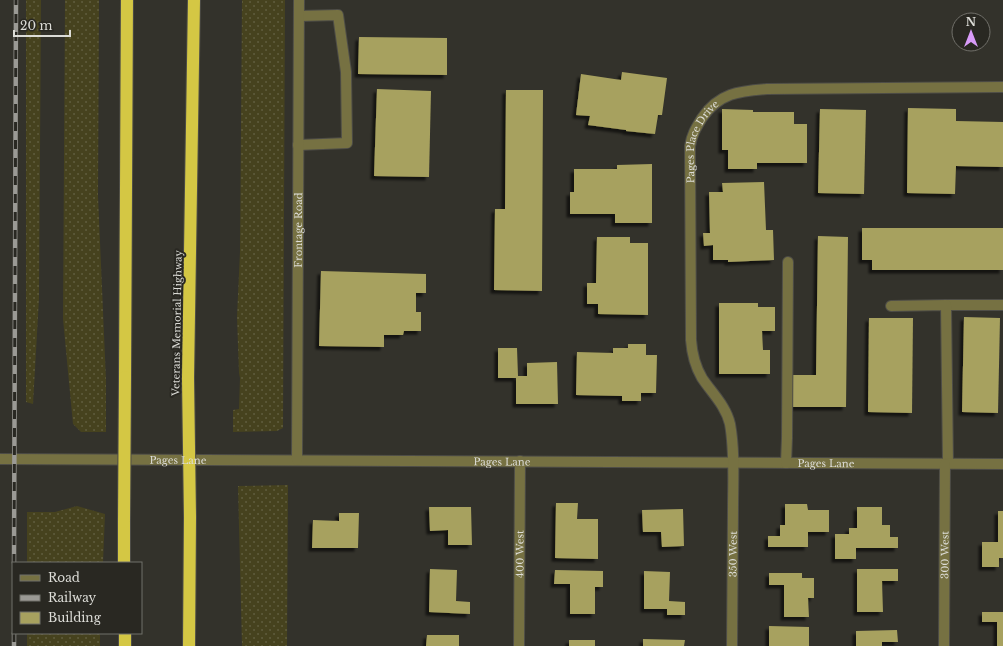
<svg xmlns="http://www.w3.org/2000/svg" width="1003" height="646" viewBox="0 0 1003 646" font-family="'Libre Baskerville',serif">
<defs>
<pattern id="grass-dots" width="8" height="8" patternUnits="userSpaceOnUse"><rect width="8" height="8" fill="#46421e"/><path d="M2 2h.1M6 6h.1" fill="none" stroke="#605d3e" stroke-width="1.8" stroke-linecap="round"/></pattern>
<filter id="shadow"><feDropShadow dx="-3.5" dy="3.5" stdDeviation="1" flood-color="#0009"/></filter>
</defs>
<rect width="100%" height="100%" fill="#33322b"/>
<g fill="url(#grass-dots)">
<polygon points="26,0 41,0 39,298 33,404 26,402"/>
<polygon points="65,0 99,0 98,196 106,380 106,432 81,432 73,424 63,319"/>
<polygon points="242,0 285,0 283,428 277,431 233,432 233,410 239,409 240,378 239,373 237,317 240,252"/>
<polygon points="288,485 287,646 242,646 238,486"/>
<polygon points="77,506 105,514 103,563 27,563 27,512 55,512"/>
<rect x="27" y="633" width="73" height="13"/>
</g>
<g fill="#a7a15f" filter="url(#shadow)">
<polygon points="359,37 447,38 447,75 358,74"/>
<polygon points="622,72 667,78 662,115 658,115 655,134 626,131 626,130 588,125 590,116 576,115 581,74 621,80"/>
<polygon points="377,89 431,91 429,177 374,176"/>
<polygon points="506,90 543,90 542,291 494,290 495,209 505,209"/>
<polygon points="908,108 956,109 956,121 1003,122 1003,167 956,166 955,194 907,193"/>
<polygon points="722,109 753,110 753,112 794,112 794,124 807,124 807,163 757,163 757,169 728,169 728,150 722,150"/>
<polygon points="820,109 866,110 864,194 818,193"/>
<polygon points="652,164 652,223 615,223 615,214 570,214 570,192 574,192 574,169 617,169 617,165"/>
<polygon points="764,182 766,230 773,230 774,260 728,262 728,260 713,260 713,245 704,246 703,233 710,233 709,192 723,192 722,183"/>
<polygon points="862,228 1003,228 1003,270 872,270 872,260 862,260"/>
<polygon points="818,236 848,237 846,407 793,407 793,375 816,375"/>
<polygon points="597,237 630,237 630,243 648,243 648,315 598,314 598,304 587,304 587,283 596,283"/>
<polygon points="321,271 426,274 426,293 416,293 416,312 421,312 421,331 404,331 403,335 384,335 384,347 319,346"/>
<polygon points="719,303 758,303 758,307 775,307 775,331 762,331 763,350 770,350 770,374 719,374"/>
<polygon points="964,317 1000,318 998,413 962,412"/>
<polygon points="869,318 913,318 912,413 868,412"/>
<polygon points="628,344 646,344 646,355 657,355 656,393 641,393 641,401 622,401 622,396 576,395 577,352 613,353 613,348 628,348"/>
<polygon points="498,348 517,348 518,376 527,376 527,363 557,362 558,404 516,404 516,378 498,378"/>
<polygon points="556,503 578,503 577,519 598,519 598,559 555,558"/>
<polygon points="785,504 807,504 808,510 829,510 829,532 808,532 808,547 768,547 768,536 780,536 780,525 785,525"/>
<polygon points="429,507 471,507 472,545 448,545 448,530 430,531"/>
<polygon points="857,507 882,507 882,525 890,525 890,537 898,537 898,548 856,548 856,559 835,559 835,534 849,534 849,528 857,528"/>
<polygon points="683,509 684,546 662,547 661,532 643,532 642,510"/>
<polygon points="998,511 1003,511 1003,558 999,558 999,567 982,567 982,542 998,542"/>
<polygon points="339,513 359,513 358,548 312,548 313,520 339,521"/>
<polygon points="430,569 457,570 456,601 470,602 470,614 429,612"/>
<polygon points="857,569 898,569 898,581 882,581 883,612 857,612"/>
<polygon points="555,570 603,571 603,587 595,587 595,614 570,614 570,584 554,584"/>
<polygon points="644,571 670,572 669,601 685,602 685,615 667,615 667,609 644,609"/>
<polygon points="769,573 802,573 802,578 814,578 814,598 808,598 809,617 784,617 784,585 769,585"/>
<polygon points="982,612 1003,612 1003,646 997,646 997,622 982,622"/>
<polygon points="769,626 809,627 809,646 769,646"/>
<polygon points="897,630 898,642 882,642 882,646 856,646 856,631"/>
<polygon points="427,635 459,635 459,646 426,646"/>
<polygon points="643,639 685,640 684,646 643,646"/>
<rect x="569" y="640" width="26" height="6"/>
</g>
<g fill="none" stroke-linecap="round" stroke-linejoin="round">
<defs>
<g id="minor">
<polyline points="298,145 347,143 346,72 338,15 299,16"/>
<polyline points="946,305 1002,305"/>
<polyline points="891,306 946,305 948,464"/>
<path id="s1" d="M0,459L1003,464"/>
<path id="s2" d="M297,460L299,0"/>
<polyline points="786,463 787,438 788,262"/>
<path id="s3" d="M519,646L520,461"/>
<path id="s4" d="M732,646C732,600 733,555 733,509C733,481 735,452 730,424C726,406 712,393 702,378C695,366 692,354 691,340L690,146C692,134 696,128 702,118C719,93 739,91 767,89L1003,87"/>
<path id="s5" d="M944,646L945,464"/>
</g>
<g id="highway">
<polyline points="125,377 127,0"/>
<polyline points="188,378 194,0"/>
<polyline points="124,522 124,563"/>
<polyline points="125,633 125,646"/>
<polyline points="189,646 190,517"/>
</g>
</defs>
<use href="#minor" stroke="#4e4d47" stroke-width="12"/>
<use href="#highway" stroke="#4e4d47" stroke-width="14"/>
<use href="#minor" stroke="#767142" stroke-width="10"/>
<use href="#highway" stroke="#d4c744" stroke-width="12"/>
<defs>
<g id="rail">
<polyline points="14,563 16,0"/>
<polyline points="14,633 14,646"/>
</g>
</defs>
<use href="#rail" stroke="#9b9a95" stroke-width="4.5"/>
<use href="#rail" stroke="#292822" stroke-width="3" stroke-dasharray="9" stroke-linecap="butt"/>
<defs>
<g id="highway-bridge">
<polyline points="188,378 190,517"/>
<polyline points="124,522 125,377"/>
</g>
</defs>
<use href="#highway-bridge" stroke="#4e4d47" stroke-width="14" stroke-linecap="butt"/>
<use href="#highway-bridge" stroke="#d4c744" stroke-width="12"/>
</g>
<g text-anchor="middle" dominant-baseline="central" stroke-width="4" stroke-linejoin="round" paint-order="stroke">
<g font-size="10" fill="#dcdcd7" stroke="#292822">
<text stroke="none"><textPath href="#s4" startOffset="518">Pages Place Drive</textPath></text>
<text stroke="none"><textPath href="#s2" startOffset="230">Frontage Road</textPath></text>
<text transform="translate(177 323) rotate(-89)">Veterans Memorial Highway</text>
<text stroke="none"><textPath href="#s1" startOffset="178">Pages Lane</textPath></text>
<text stroke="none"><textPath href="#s1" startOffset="502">Pages Lane</textPath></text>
<text stroke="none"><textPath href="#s1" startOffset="826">Pages Lane</textPath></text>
<text stroke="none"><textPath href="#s3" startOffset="92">400 West</textPath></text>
<text stroke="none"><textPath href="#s4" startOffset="92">350 West</textPath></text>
<text stroke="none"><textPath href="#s5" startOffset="91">300 West</textPath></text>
</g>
</g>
<rect x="12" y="562" width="130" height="72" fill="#292822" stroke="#71706a"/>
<rect x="20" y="575" width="20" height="6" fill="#767142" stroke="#71706a"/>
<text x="48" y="582" font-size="12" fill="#dcdcd7">Road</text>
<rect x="20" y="595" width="20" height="6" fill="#9b9a95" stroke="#71706a"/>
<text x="48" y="602" font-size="12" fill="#dcdcd7">Railway</text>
<rect x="20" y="612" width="20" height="12" fill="#a7a15f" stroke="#71706a"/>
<text x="48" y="622" font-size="12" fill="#dcdcd7">Building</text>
<g transform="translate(971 32)"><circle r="19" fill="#292822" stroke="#71706a"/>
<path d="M0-3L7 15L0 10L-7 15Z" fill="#d89bf8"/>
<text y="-6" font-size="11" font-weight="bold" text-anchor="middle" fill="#dcdcd7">N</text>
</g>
<path d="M14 30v6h56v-6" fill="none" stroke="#dcdcd7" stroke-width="2"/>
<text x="20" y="30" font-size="12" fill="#dcdcd7" stroke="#292822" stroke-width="3" paint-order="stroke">20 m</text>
</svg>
